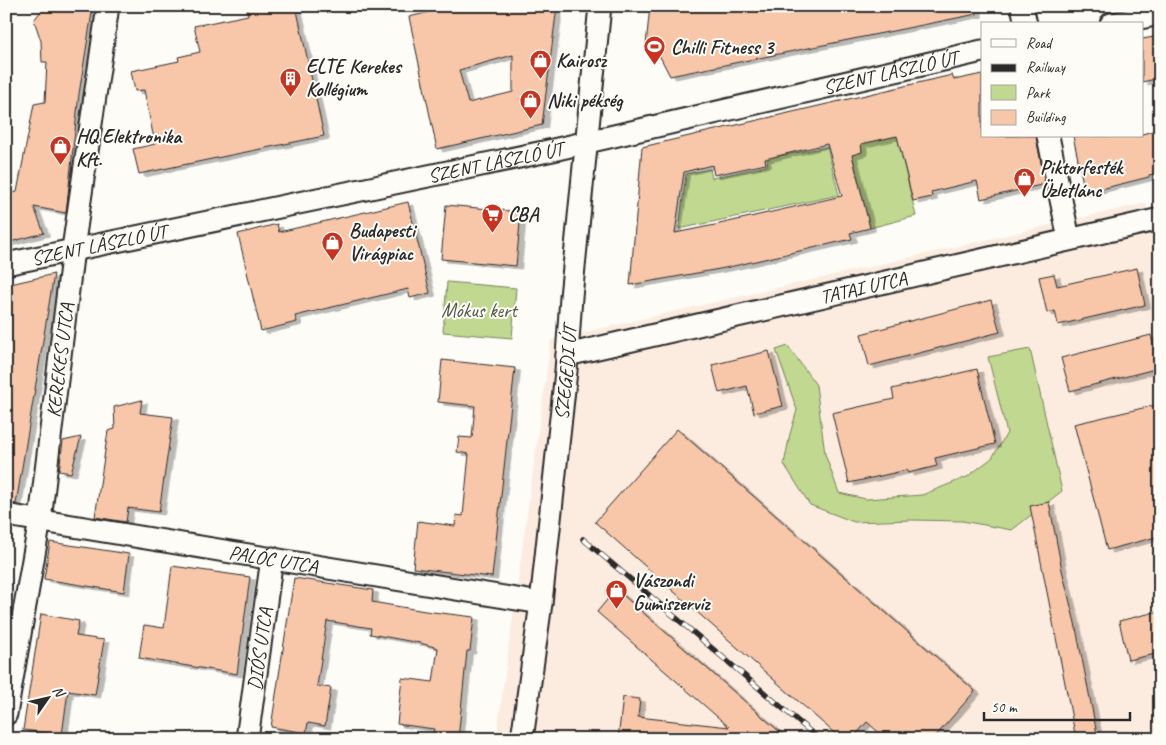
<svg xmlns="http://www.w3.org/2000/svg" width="1166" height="745" viewBox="0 0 1166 745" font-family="Caveat,sans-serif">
<defs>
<filter id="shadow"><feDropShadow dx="5.5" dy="3" stdDeviation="0" flood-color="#0004"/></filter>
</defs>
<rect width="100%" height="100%" fill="#fdfcf7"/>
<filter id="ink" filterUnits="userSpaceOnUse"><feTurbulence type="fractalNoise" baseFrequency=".02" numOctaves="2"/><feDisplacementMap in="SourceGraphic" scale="10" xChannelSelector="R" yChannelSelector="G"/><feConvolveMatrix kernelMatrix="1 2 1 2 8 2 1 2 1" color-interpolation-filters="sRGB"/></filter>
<g filter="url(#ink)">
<polygon fill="#fcecdf" points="1146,203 1160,256 1160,739 496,739 551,340"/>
<g fill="#c0d88f" stroke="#76825d">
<polygon points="897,136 916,216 870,228 852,154 862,152 861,144"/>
<polygon points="827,147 839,195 679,229 686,174 710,169 712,178 767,166 768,158"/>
<polygon points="447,282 516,288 512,338 443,332"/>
<polygon points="788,346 816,385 825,454 839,493 866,499 922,495 967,477 992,458 1007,433 988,357 1030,349 1062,491 1012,530 962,521 912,520 854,522 810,505 784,464 790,434 797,410 776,350"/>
</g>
<g fill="#f8c6a8" stroke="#2b2b2b" fill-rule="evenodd" filter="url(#shadow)">
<polygon points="45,6 93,6 79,94 66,213 34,207 44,233 6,243 6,194 17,192 34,104 45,102 47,62 42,62 41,41 34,20"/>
<polygon points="246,6 296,6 324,136 139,174 133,149 155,144 144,90 135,91 131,71 179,61 178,57 200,52 194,26 248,15"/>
<path d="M462,6H557L542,125L437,149L409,17L446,8L447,10ZM513,55V92L468,103L459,70Z"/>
<polygon points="650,6 976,6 977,14 670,76 654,45 646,45"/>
<polygon points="1160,36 1160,78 1142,82 1142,39"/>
<path d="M982,74V136H1036L1045,184L981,199L977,181L931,192L932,197L913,201L897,136L861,144L862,152L852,155L870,228L850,233L852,239L725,268L630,285L642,147L952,75L954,80ZM827,144L842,196L715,225L675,233L684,172L712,165L714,175L766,164L765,159Z"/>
<polygon points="1160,129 1160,173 1149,175 1149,177 1085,193 1073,136 1142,136 1142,134"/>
<polygon points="408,202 430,293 410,298 408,289 295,316 297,322 261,331 238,234 277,224 279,232"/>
<polygon points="446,205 521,212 516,266 441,259"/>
<polygon points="1137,268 1145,305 1058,325 1055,311 1047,313 1039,277 1054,274 1057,286"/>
<polygon points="54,274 16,504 6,503 6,285"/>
<polygon points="991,300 1000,332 869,366 861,334"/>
<polygon points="1151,335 1159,368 1070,391 1061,358"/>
<polygon points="769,351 783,406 754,413 747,386 719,393 712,365"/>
<polygon points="442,360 515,368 492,577 413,568 418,521 455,526 456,515 463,516 469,454 457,452 459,437 472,438 475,406 438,402"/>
<polygon points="977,369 995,444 935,458 937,466 908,473 907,470 849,483 832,413 894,399 892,389"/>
<polygon points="142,400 140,413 173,417 159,512 128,508 126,522 95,517 108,431 115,429 114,407"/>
<polygon points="1160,404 1160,536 1107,550 1074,424"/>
<polygon points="677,429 975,691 933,739 886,739 867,722 852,739 841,739 595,522"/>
<polygon points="81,437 71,473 59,471 63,441"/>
<polygon points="1049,502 1062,570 1075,623 1098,739 1076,739 1030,506"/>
<polygon points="50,542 129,554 124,592 44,579"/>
<polygon points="172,566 250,577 237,674 139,658 144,625 164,628"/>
<polygon points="294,578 373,590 372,602 425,611 474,617 470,651 467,651 458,739 432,739 434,729 397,724 402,678 433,682 438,648 420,643 370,634 371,628 327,621 317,686 331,688 325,726 308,723 306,733 271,727"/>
<polygon points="616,589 788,739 742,739 737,734 737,739 618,739 623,697 640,699 638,717 729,727 597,612"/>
<polygon points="1160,611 1160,653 1128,660 1119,621"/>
<polygon points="41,614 79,621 76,636 104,640 95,695 68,691 62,735 23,730"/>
</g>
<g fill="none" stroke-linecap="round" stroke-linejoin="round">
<defs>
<g id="street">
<polyline points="1022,6 1026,24"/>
<polyline points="1111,24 1160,14"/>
<polyline points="1048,136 1069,239"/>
<path id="s1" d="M6,264L553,150L982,51"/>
<path id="s2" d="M567,355L1160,219"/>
<path id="s3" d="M6,515L541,603"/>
<path id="s4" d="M6,714L40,520L73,249L108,6"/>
<path id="s5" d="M247,739L272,558"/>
<path id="s6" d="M522,739L541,603L566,371L571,297L600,6"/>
</g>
</defs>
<use href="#street" stroke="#2b2b2b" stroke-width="25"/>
<use href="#street" stroke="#fdfcf7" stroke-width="21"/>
<defs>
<polyline id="rail" points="583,539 819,739"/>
</defs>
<use href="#rail" stroke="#2b2b2b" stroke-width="5.5"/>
<use href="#rail" stroke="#fdfcf7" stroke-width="4" stroke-dasharray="11" stroke-linecap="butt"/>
</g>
</g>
<defs>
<symbol id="stadium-pin" viewBox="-11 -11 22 30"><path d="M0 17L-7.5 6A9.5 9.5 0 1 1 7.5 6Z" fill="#c8321e" stroke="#fdfcf7"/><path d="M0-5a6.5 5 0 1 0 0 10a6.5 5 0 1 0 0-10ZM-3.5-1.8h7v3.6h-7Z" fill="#fff"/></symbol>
<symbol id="shop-pin" viewBox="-11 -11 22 30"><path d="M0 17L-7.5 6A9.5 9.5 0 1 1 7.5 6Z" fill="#c8321e" stroke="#fdfcf7"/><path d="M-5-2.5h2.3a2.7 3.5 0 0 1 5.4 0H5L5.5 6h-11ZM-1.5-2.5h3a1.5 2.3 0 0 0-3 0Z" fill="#fff"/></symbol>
<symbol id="building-pin" viewBox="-11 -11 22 30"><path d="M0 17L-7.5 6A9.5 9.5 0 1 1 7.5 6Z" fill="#c8321e" stroke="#fdfcf7"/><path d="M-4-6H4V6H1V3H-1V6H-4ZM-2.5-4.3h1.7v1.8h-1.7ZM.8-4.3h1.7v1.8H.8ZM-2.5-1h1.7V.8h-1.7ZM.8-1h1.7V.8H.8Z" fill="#fff"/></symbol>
<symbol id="supermarket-pin" viewBox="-11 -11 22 30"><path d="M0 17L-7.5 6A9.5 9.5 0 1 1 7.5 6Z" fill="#c8321e" stroke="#fdfcf7"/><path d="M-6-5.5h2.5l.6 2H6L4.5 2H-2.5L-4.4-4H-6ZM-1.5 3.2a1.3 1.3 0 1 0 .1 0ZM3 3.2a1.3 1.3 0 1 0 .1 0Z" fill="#fff"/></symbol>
</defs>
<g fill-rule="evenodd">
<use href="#stadium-pin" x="642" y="34" width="25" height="34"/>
<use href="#shop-pin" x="528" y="48" width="25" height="34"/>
<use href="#building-pin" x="278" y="66" width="25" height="34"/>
<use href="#shop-pin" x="518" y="88" width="25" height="34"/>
<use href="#shop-pin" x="48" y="134" width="25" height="34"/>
<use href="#shop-pin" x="1012" y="166" width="25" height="34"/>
<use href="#supermarket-pin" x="480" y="202" width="25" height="34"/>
<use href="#shop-pin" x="320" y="230" width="25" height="34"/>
<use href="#shop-pin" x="604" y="578" width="25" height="34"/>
</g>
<g text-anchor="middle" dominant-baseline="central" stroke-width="4" stroke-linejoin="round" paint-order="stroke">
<g font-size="20" font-weight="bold" fill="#2b2b2b" stroke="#fdfcf7" text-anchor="start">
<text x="671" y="47">Chilli Fitness 3</text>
<text x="556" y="60">Kairosz</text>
<text x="306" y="66">ELTE Kerekes<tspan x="306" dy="23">Kollégium</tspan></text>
<text x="547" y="100">Niki pékség</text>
<text x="76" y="136">HQ Elektronika<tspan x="76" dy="23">Kft.</tspan></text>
<text x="1040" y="167">Piktorfesték<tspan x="1040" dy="23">Üzletlánc</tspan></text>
<text x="508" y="214">CBA</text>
<text x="349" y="230">Budapesti<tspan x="349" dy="23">Virágpiac</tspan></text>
<text x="633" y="580">Vászondi<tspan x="633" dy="23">Gumiszerviz</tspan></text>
</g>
<g font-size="20" fill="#2b2b2b" stroke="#fdfcf7">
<text stroke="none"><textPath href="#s1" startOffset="905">SZENT LÁSZLÓ ÚT</textPath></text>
<text stroke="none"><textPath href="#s1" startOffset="500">SZENT LÁSZLÓ ÚT</textPath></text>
<text stroke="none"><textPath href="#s1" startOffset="95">SZENT LÁSZLÓ ÚT</textPath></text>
<text stroke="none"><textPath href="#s2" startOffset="304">TATAI UTCA</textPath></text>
<text stroke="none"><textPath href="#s4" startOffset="358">KEREKES UTCA</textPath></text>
<text stroke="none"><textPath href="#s6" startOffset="369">SZEGEDI ÚT</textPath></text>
<text stroke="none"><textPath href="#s3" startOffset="271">PALÓC UTCA</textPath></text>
<text stroke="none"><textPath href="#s5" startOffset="91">DIÓS UTCA</textPath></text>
</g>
<g font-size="20" fill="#505644" stroke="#fdfcf7">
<text x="479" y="310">Mókus kert</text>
</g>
</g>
<rect width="1166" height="745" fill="none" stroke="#fdfcf7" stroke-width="25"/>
<rect x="12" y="12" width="1141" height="720" fill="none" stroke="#2b2b2b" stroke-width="2" filter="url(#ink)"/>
<rect x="981" y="22" width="162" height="115" fill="#fdfcf7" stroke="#a9a8a5"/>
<rect x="991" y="39" width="25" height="8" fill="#fdfcf7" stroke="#a9a8a5"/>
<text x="1026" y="48" font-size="15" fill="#2b2b2b">Road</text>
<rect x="991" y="64" width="25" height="8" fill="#2b2b2b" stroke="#a9a8a5"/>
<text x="1026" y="72" font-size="15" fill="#2b2b2b">Railway</text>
<rect x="991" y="85" width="25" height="15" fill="#c0d88f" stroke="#a9a8a5"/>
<text x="1026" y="98" font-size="15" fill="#2b2b2b">Park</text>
<rect x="991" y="110" width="25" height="15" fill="#f8c6a8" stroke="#a9a8a5"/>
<text x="1026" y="122" font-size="15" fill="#2b2b2b">Building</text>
<g transform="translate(48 698) rotate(56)" stroke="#fdfcf7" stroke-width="4" paint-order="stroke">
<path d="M0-4L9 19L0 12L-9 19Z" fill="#2b2b2b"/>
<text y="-8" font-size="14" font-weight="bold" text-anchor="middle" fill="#2b2b2b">N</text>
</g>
<path d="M984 712v8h146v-8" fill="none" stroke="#2b2b2b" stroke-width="2.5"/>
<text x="991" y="712" font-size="15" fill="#2b2b2b" stroke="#fdfcf7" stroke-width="4" paint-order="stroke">50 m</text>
</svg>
